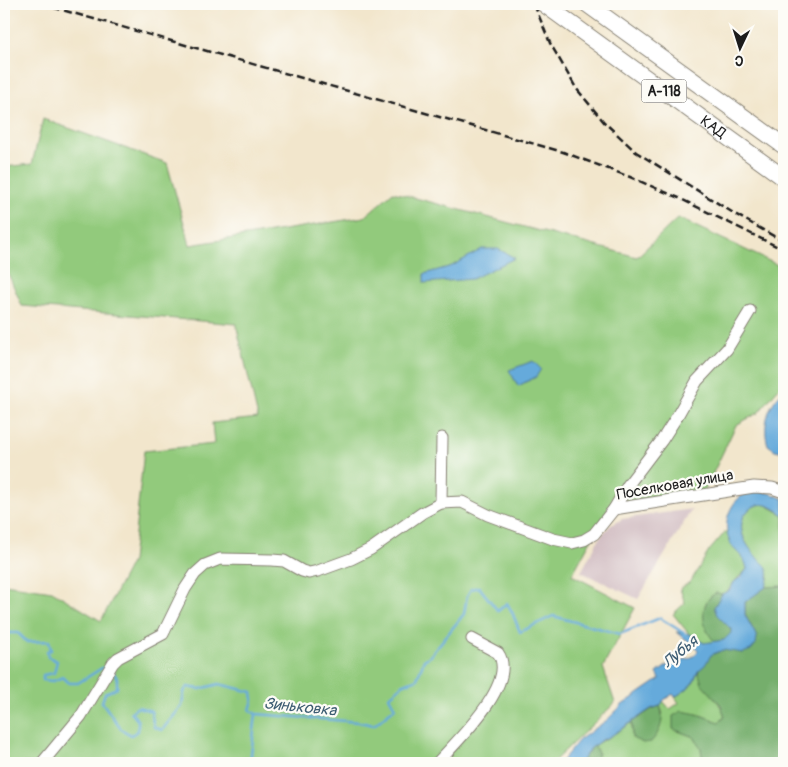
<svg xmlns="http://www.w3.org/2000/svg" width="788" height="767" viewBox="0 0 788 767" font-family="Pangolin,sans-serif">
<rect width="100%" height="100%" fill="#fdfcf7"/>
<filter id="ink" filterUnits="userSpaceOnUse"><feTurbulence type="fractalNoise" baseFrequency=".02" numOctaves="2"/><feDisplacementMap in="SourceGraphic" scale="10" xChannelSelector="R" yChannelSelector="G"/><feConvolveMatrix kernelMatrix="1 2 1 2 8 2 1 2 1" color-interpolation-filters="sRGB"/></filter>
<filter id="wash" filterUnits="userSpaceOnUse"><feTurbulence type="fractalNoise" baseFrequency=".0096" numOctaves="4" result="noise"/><feDisplacementMap in="SourceGraphic" scale="20" xChannelSelector="R" yChannelSelector="G"/><feGaussianBlur stdDeviation="1.12" result="paint"/><feColorMatrix in="noise" values="0 0 0 0 0 0 0 0 0 0 0 0 0 0 0 0 0 1.4 0 .05"/><feComposite in="paint" operator="in"/></filter>
<g filter="url(#wash)">
<rect width="100%" height="100%" fill="#f2e6cc"/>
<polygon fill="#d2bec3" points="692,509 638,599 581,572 600,537 610,526 622,519"/>
<g fill="#92ca7c" stroke="#57734c">
<polygon points="43,119 167,163 190,245 364,217 393,192 637,257 678,218 784,268 784,382 758,413 736,425 705,490 610,505 572,575 635,608 603,667 615,703 552,763 4,763 4,584 52,591 101,621 132,561 144,451 214,444 212,423 258,418 236,324 22,306 4,264 4,167 32,164"/>
<path d="M764,504L784,515V586L766,587L769,575C757,558 730,532 747,512C752,506 757,505 764,504Z"/>
<path d="M726,531L733,548L746,560L747,569C743,574 738,577 734,582C728,588 732,589 722,594L716,593C713,595 709,598 707,601C700,613 706,635 716,642L704,643L689,634L673,614L685,603L680,589L691,581L709,551Z"/>
<path d="M698,671C705,690 718,697 725,716L719,722L697,714L673,729L694,737L701,748L703,763H673L671,761L665,763H594L598,753L594,745L611,736L632,722V738L663,714L660,706L663,701L670,709L679,703L675,697C687,689 693,684 698,671Z"/>
<polygon points="784,730 784,763 777,763 780,734"/>
</g>
<g fill="#75ae6c" stroke="#486544">
<path d="M784,586V730L780,734L777,763H703L701,748L694,737L673,729V716L682,711L697,714L719,722L725,717L721,705L702,684L698,671C703,667 704,664 708,658C715,646 732,650 743,653L757,637L745,615V602L766,587Z"/>
<path d="M716,593L722,594L714,608L731,629V633L724,640L716,642C701,631 698,602 716,593Z"/>
<path d="M660,706C665,720 660,732 651,742L643,743L632,738V722L652,709Z"/>
<polygon points="594,745 598,753 594,763 585,763 581,761"/>
</g>
<g fill="#65aadb" stroke="#40637c">
<polygon points="482,249 498,249 515,258 472,279 424,283 424,274 452,266"/>
<polygon points="533,361 541,369 536,377 518,386 509,370"/>
<path d="M784,391V410L780,425V430L784,434V452L775,450L768,445C762,426 768,403 784,391Z"/>
<path d="M753,491L770,493L784,499V515C775,509 764,500 753,507C747,510 743,516 742,522C739,537 750,549 759,560C762,562 766,565 767,568C770,574 767,582 766,587L745,602V615L757,637L756,644L751,650L743,653L723,650L711,655L705,665L698,671L694,681L687,689L675,697L673,694L664,700L660,706L651,709L611,736L600,741L590,749L582,760L585,763H560L579,740L607,720L622,705L660,679L657,673C662,669 669,664 675,662C684,659 692,660 698,651L695,646L676,632L689,634L704,643L724,640L731,633V629L717,615L714,607L722,594L730,590L734,582L741,577L747,569C745,555 734,553 729,540C721,520 733,495 753,491Z"/>
</g>
<g fill="none" stroke-linecap="round" stroke-linejoin="round">
<g stroke="#65aadb" stroke-width="2.5">
<polyline points="4,645 6,646 8,633 18,633 27,642 49,641 51,650 47,651 48,657 57,661 54,673 43,675 43,680 53,681 63,677 69,683 78,683 102,668 106,669"/>
<polyline points="113,672 117,678 117,688 105,693 102,702 121,729 131,735 138,731 138,721 131,712 138,707 151,711 154,727 162,730 182,706 184,692 187,687 200,689 219,684 252,692 253,700 250,710 256,714 359,722 374,725 395,708 389,697 402,685 417,679 424,660 430,656 464,614 467,596 471,589 479,587 498,611 507,603 512,612 520,632 553,616 620,634 660,618 687,635"/>
<polyline points="250,763 256,714"/>
</g>
</g>
</g>
<g filter="url(#ink)">
<g fill="none" stroke-linecap="round" stroke-linejoin="round">
<defs>
<g id="minor">
<polyline points="441,503 442,438"/>
<polyline points="614,509 754,487 772,488 784,492"/>
<polyline points="42,763 81,716 113,663 118,658 163,634 185,589 195,574 205,565 220,559 272,560 284,561 302,571 309,573 318,571 351,559 371,549 422,513 441,503 462,502 488,515 553,539 572,543 584,540 594,534 614,509 628,485 662,440 676,418 697,381 727,349 750,311"/>
<path d="M437,763C456,742 519,683 498,653L472,639"/>
</g>
<g id="highway">
<path id="s1" d="M544,4L784,178"/>
<polyline points="587,4 784,146"/>
</g>
</defs>
<use href="#minor" stroke="#878174" stroke-width="13"/>
<use href="#highway" stroke="#878174" stroke-width="18"/>
<use href="#minor" stroke="#fff" stroke-width="11"/>
<use href="#highway" stroke="#fff" stroke-width="16"/>
<g stroke="#1c1c1c" stroke-width="2.5" stroke-dasharray="8 4" stroke-linecap="butt">
<polyline points="41,4 563,152 630,177 679,198 784,250"/>
<polyline points="534,4 550,43 576,88 604,122 636,152 735,214 784,242"/>
</g>
</g>
</g>
<g text-anchor="middle" dominant-baseline="central" stroke-width="4.5" stroke-linejoin="round" paint-order="stroke">
<rect fill="#fdfcf7" stroke="#605f5e" stroke-width="1" x="641.5" y="79.5" width="45" height="23" rx="4"/>
<g font-size="14" font-weight="bold" fill="#1c1c1c">
<text x="664" y="91">А-118</text>
</g>
<g font-size="15" fill="#1c1c1c" stroke="#fdfcf7">
<text stroke="none"><textPath href="#s1" startOffset="209">КАД</textPath></text>
<text transform="translate(675 485) rotate(-10)">Поселковая улица</text>
</g>
<g font-size="16" font-style="italic" fill="#3d5c72" stroke="#fdfcf7">
<text transform="translate(680 652) rotate(-40)">Лубья</text>
<text transform="translate(300 707) rotate(6)">Зиньковка</text>
</g>
</g>
<rect width="788" height="767" fill="none" stroke="#fdfcf7" stroke-width="20"/>
<g transform="translate(740 48) rotate(184)" stroke="#fdfcf7" stroke-width="4" paint-order="stroke">
<path d="M0-4L9 19L0 12L-9 19Z" fill="#1c1c1c"/>
<text y="-8" font-size="14" font-weight="bold" text-anchor="middle" fill="#1c1c1c">С</text>
</g>
</svg>
